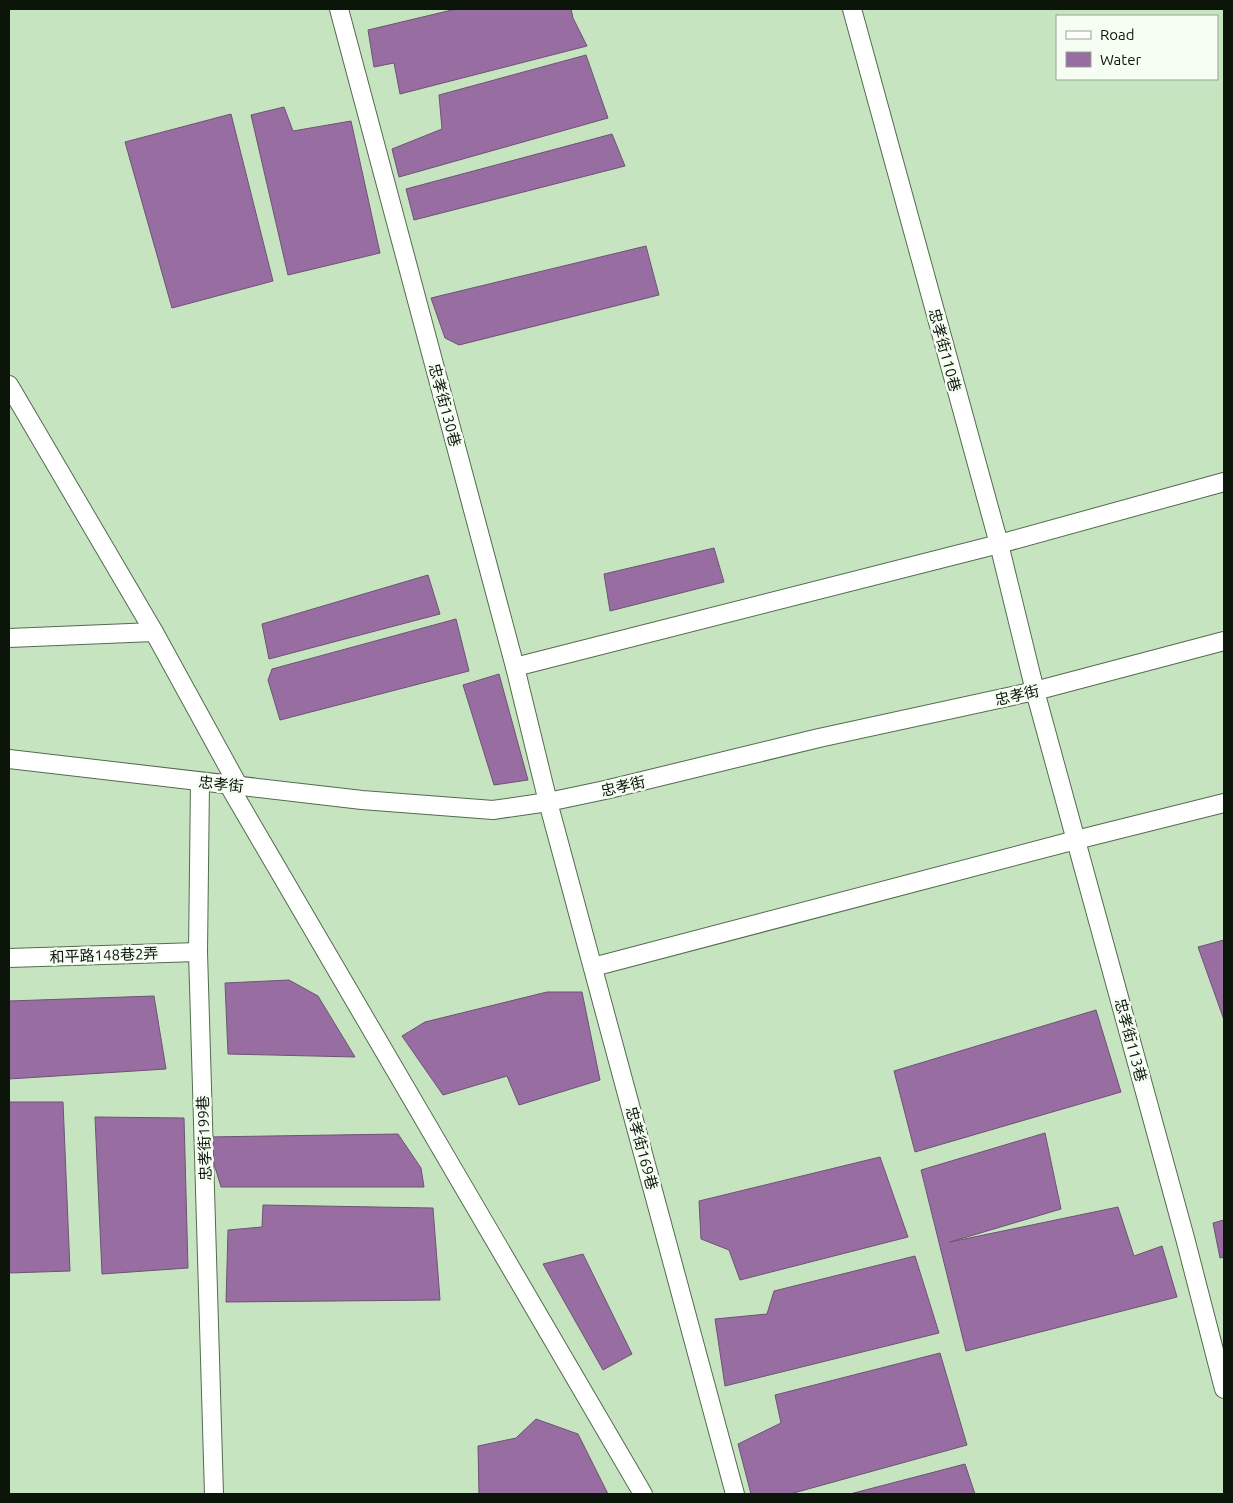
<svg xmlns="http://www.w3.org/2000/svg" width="1233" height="1503" viewBox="0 0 1233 1503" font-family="Ubuntu,'Noto Sans TC',sans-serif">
<rect width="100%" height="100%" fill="#c7e4c1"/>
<g fill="#986da1" stroke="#6e5374">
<polygon points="456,9 571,9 573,18 587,46 400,94 394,63 374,67 368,30"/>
<polygon points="586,55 608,118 399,177 392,149 442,129 439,95"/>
<polygon points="284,107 293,131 351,121 380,253 288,275 251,115"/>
<polygon points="231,114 273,281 172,308 125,142"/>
<polygon points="612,134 625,166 414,220 406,189"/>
<polygon points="646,246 659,295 459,345 445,338 431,298"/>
<polygon points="714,548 724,582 610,611 604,574"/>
<polygon points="428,575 440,614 269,659 262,624"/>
<polygon points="456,619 469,671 280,720 268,680 272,669"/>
<polygon points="499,674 528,780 494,785 463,685"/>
<polygon points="1224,940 1224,1020 1198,947"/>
<polygon points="289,980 318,996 355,1057 228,1054 225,983"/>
<polygon points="547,992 582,992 600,1080 519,1105 507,1076 443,1095 402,1036 425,1022"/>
<polygon points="154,996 166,1069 9,1079 9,1001"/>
<polygon points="1096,1010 1121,1092 915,1152 894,1071"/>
<polygon points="9,1102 63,1102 70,1271 9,1273"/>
<polygon points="95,1117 184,1118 188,1268 102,1274"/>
<polygon points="1045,1133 1061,1209 950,1242 1118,1207 1134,1256 1162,1246 1177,1297 966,1351 921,1170"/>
<polygon points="398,1134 421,1168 424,1187 221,1187 206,1137"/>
<polygon points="880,1157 908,1237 740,1280 729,1250 701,1239 699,1201"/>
<polygon points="263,1205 433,1208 440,1300 226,1302 228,1230 262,1227"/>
<polygon points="1224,1220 1224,1257 1220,1258 1213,1223"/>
<polygon points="583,1254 632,1354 603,1370 543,1264"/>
<polygon points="915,1256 939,1333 725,1386 715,1319 767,1314 774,1291"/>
<polygon points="940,1353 967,1445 790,1494 751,1494 738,1444 781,1423 775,1395"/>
<polygon points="536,1419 578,1434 608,1494 479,1494 478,1446 516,1438"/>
<polygon points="965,1464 975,1494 850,1494"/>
</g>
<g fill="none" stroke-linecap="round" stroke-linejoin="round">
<defs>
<g id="minor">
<polyline points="339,9 515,667 548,802 735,1494"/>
<polyline points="852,9 999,544 1035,691 1185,1238 1224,1389"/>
<polyline points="9,385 154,632 238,785"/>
<polyline points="9,638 154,632"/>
<polyline points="515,667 999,544 1224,482"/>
<polyline points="9,759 362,800 493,810 548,802 605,790 819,738 1035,691 1224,641"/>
<polyline points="200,782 198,952 214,1494"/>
<polyline points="228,784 643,1494"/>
<polyline points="9,958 198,952"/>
<polyline points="593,967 1076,840 1224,803"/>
</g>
</defs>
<use href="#minor" stroke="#536c4e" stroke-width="20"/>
<use href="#minor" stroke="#fff" stroke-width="18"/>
</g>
<g text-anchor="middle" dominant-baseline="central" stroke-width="5" stroke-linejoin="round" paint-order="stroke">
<g font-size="15" fill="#0c150a" stroke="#f6fef4">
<text transform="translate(945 350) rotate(75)">忠孝街110巷</text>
<text transform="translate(445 405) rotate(75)">忠孝街130巷</text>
<text transform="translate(1017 695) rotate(-13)">忠孝街</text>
<text transform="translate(221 784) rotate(6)">忠孝街</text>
<text transform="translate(623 786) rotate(-13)">忠孝街</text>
<text transform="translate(104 955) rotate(-2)">和平路148巷2弄</text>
<text transform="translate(1131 1040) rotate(75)">忠孝街113巷</text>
<text transform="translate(204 1138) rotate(-92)">忠孝街199巷</text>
<text transform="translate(642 1148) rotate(75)">忠孝街169巷</text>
</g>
</g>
<rect width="1233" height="1503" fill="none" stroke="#0c150a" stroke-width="20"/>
<rect x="1056" y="15" width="162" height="65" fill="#f6fef4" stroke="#98a196"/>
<rect x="1066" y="31" width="25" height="8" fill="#ffffff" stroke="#98a196"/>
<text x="1100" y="40" font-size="15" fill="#0c150a">Road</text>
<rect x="1066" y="52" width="25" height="15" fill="#986da1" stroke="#98a196"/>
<text x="1100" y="65" font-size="15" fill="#0c150a">Water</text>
</svg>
